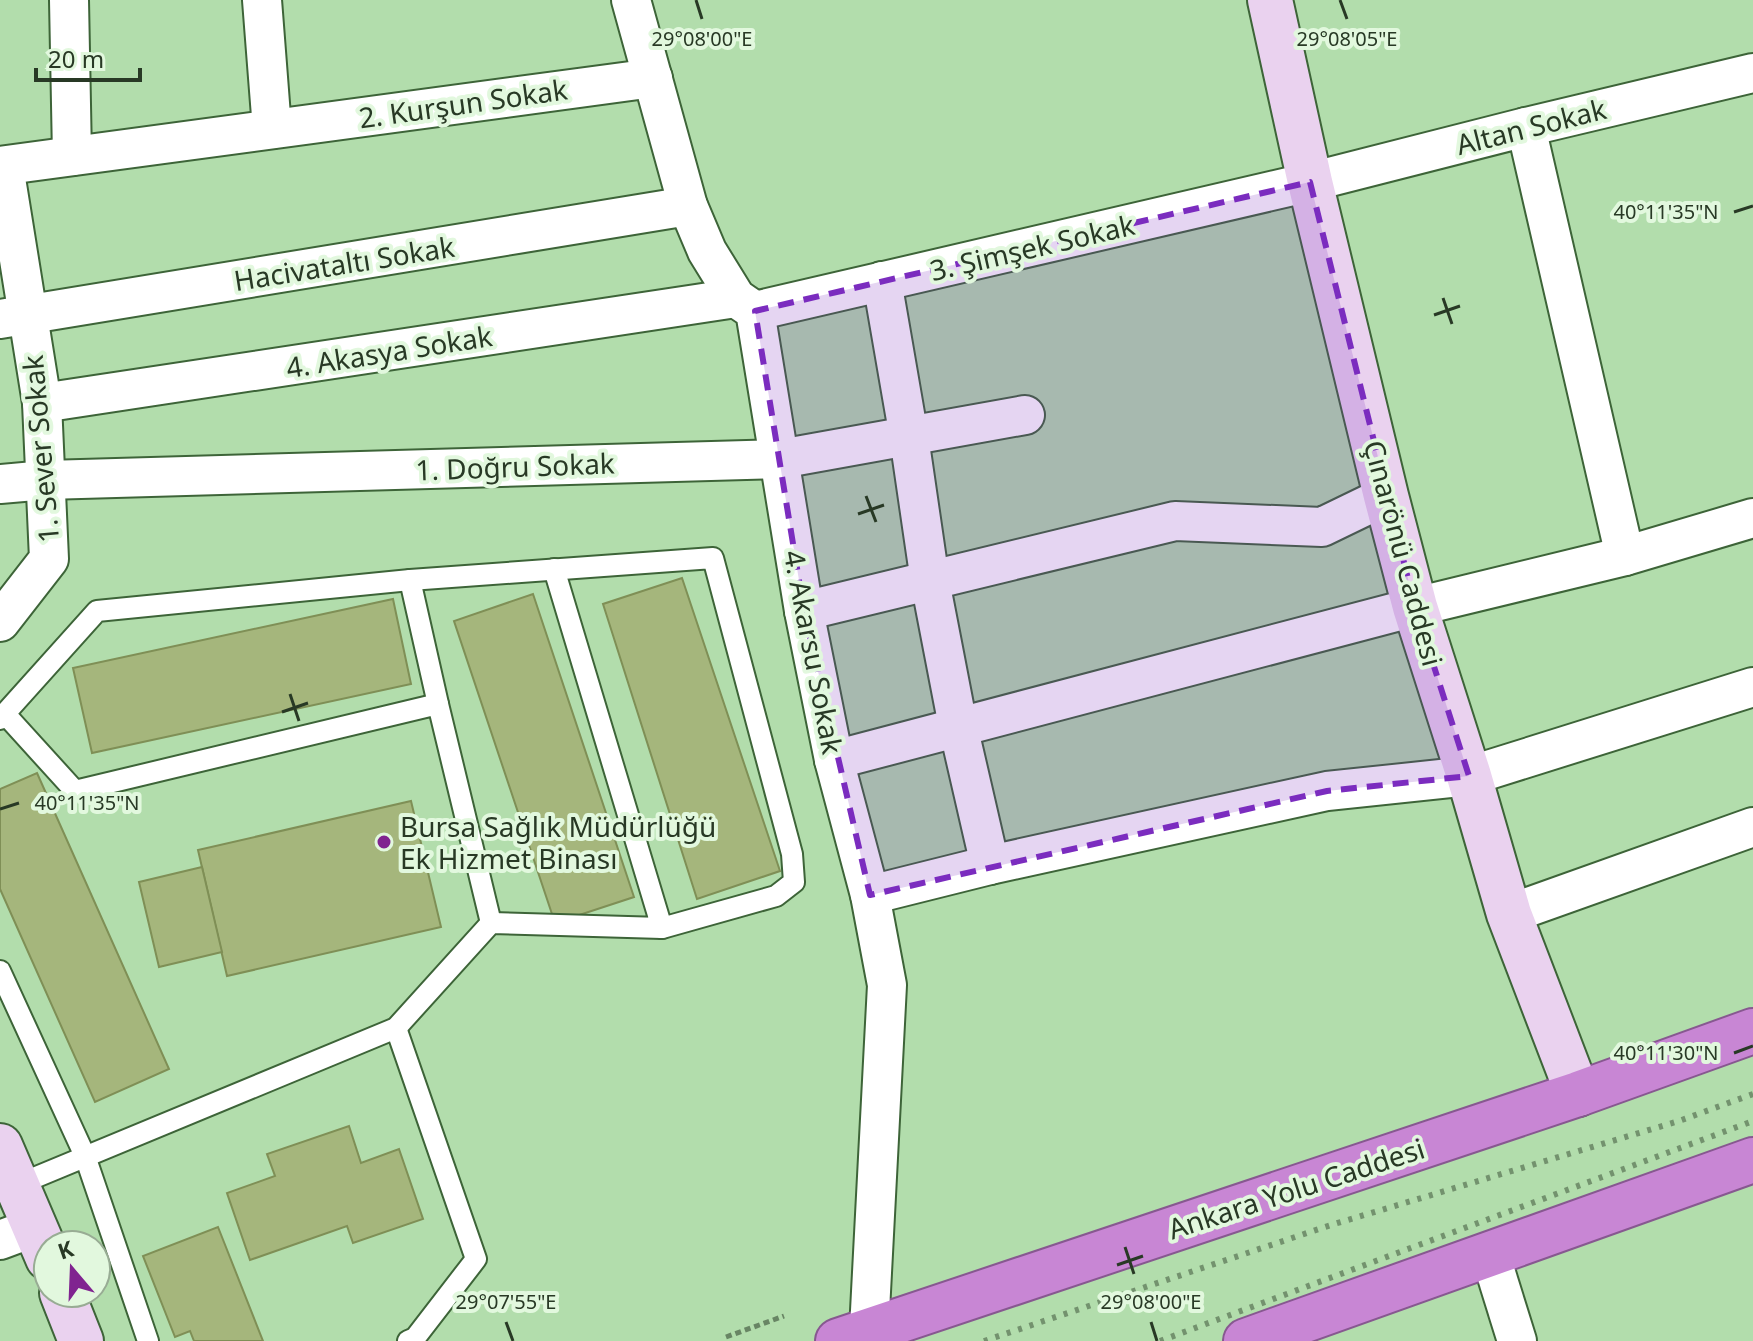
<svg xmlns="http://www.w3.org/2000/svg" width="1753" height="1341" viewBox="0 0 1753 1341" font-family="'Noto Sans',sans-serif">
<rect width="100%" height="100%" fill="#b2ddac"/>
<g fill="#a5b67c" stroke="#7f8f56" stroke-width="2">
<polygon points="682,578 780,871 697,899 603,604"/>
<polygon points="533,594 634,897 555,923 454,621"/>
<polygon points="393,599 411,684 92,753 73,668"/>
<polygon points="37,773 169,1069 95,1102 0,889 0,789"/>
<polygon points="411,801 441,927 227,976 198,850"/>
<polygon points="202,867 222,952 159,967 139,882"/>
<polygon points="349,1126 361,1163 399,1149 423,1219 353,1243 347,1226 250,1260 227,1193 275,1176 267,1154"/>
<polygon points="218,1227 263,1341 194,1341 190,1331 175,1337 143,1256"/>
</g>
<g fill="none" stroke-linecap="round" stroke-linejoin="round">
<defs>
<g id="service">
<polyline points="410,580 438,704"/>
<polyline points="5,714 75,791 438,704 491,923"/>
<polyline points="0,719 97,611 410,580 713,558 792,854 794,882 776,896 662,928"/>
<polyline points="0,971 85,1156 148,1341"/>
<polyline points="396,1028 476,1259 415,1338 408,1341"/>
<polyline points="17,1185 396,1028 491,923 662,928 554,569"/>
</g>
<g id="minor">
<polyline points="69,0 72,156"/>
<polyline points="262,0 272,129"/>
<polyline points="631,0 688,206 707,251 736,298 755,311 804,611 834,760 870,895 887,985 869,1330"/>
<polyline points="1526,127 1625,556"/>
<polyline points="0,166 653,78"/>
<polyline points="882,281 909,437 930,581 958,726 990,865"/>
<polyline points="755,311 1310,182 1526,127 1753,73"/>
<polyline points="0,319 688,206"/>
<polyline points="42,403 736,298"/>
<polyline points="0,484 46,480 780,459 1025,415"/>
<polyline points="804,611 1175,521 1322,527 1386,496"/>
<polyline points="0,622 49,559 42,403 4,166"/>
<polyline points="834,760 1415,607 1625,556 1753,518"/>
<polyline points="870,895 990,865 1327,791 1469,776 1753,687"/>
<polyline points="1509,914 1753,827"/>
<polyline points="0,1240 35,1227"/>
<polyline points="1490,1254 1517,1341"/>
</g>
<g id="secondary">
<polyline points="1270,0 1310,182 1386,496 1415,607 1469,776 1509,914 1578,1094"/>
<polyline points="0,1146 48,1258"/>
<polyline points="62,1293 81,1341"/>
</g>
<g id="trunk">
<polyline points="838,1341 1578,1094 1753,1031"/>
<polyline points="1246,1341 1753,1160"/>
</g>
</defs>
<use href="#service" stroke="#3d6438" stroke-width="24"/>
<use href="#minor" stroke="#3d6438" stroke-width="42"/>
<use href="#secondary" stroke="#3d6438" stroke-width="48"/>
<use href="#trunk" stroke="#875890" stroke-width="48"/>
<polyline stroke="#688564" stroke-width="5" stroke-dasharray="6 4" stroke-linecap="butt" points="726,1337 784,1316"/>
<use href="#service" stroke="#fff" stroke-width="20"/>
<use href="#minor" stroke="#fff" stroke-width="38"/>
<use href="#secondary" stroke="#ead2ef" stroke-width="44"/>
<use href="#trunk" stroke="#c886d4" stroke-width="44"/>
<g stroke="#73926e" stroke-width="6" stroke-dasharray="4 8" stroke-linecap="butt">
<polyline points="984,1341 1331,1225 1679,1121 1753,1094"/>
<polyline points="1160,1341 1753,1121"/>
</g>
</g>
<path fill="#7b2cbf" fill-opacity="0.2" stroke="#7b2cbf" stroke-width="6" stroke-dasharray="16 10" stroke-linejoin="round" d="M1310,182L1415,607L1469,776L1327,791L870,895L804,611L755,311Z"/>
<path fill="none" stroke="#283925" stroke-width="3" d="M696,0L702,19M1340,0L1347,19M1734,212L1753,206M1443,298L1452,324M1434,315L1460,306M866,496L876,522M858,514L884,505M290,694L299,721M282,712L308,703M0,809L19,803M1734,1053L1753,1046M1125,1247L1134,1274M1117,1265L1143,1256M506,1322L513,1341M1151,1322L1157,1341"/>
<circle fill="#802490" stroke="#e2f8de" stroke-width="3" cx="384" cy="842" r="8"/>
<g text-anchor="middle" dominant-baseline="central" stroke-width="8" stroke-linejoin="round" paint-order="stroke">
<g font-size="28" fill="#283925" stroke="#e2f8de">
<text transform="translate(463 103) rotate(-8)">2. Kurşun Sokak</text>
<text transform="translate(1531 126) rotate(-14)">Altan Sokak</text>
<text transform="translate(1032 247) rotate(-13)">3. Şimşek Sokak</text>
<text transform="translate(344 263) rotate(-9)">Hacivataltı Sokak</text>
<text transform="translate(389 351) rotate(-9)">4. Akasya Sokak</text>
<text transform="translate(40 449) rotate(-95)">1. Sever Sokak</text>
<text transform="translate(515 466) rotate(-2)">1. Doğru Sokak</text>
<text transform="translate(1404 553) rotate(75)">Çınarönü Caddesi</text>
<text transform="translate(814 652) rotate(79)">4. Akarsu Sokak</text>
<text transform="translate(1296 1188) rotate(-18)">Ankara Yolu Caddesi</text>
</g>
<g font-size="28" fill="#283925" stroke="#e2f8de" text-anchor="start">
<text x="400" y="826">Bursa Sağlık Müdürlüğü<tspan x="400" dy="32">Ek Hizmet Binası</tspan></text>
</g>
</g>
<g font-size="20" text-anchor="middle" fill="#283925" stroke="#e2f8de" stroke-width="8" stroke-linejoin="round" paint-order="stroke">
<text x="1347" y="46">29°08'05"E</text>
<text x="702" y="46">29°08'00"E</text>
<text x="1666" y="219">40°11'35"N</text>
<text x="87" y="810">40°11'35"N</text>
<text x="1666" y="1060">40°11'30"N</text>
<text x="506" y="1309">29°07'55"E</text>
<text x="1151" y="1309">29°08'00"E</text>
</g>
<g transform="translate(72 1269) rotate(341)"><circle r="38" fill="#e2f8de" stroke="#98ac94" stroke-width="2"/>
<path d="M0-6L14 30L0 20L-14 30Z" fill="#802490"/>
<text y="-12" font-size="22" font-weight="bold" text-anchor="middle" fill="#283925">K</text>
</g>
<path d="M36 68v12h104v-12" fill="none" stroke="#283925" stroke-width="4"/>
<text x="48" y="68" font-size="24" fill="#283925" stroke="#e2f8de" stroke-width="6" paint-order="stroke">20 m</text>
</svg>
